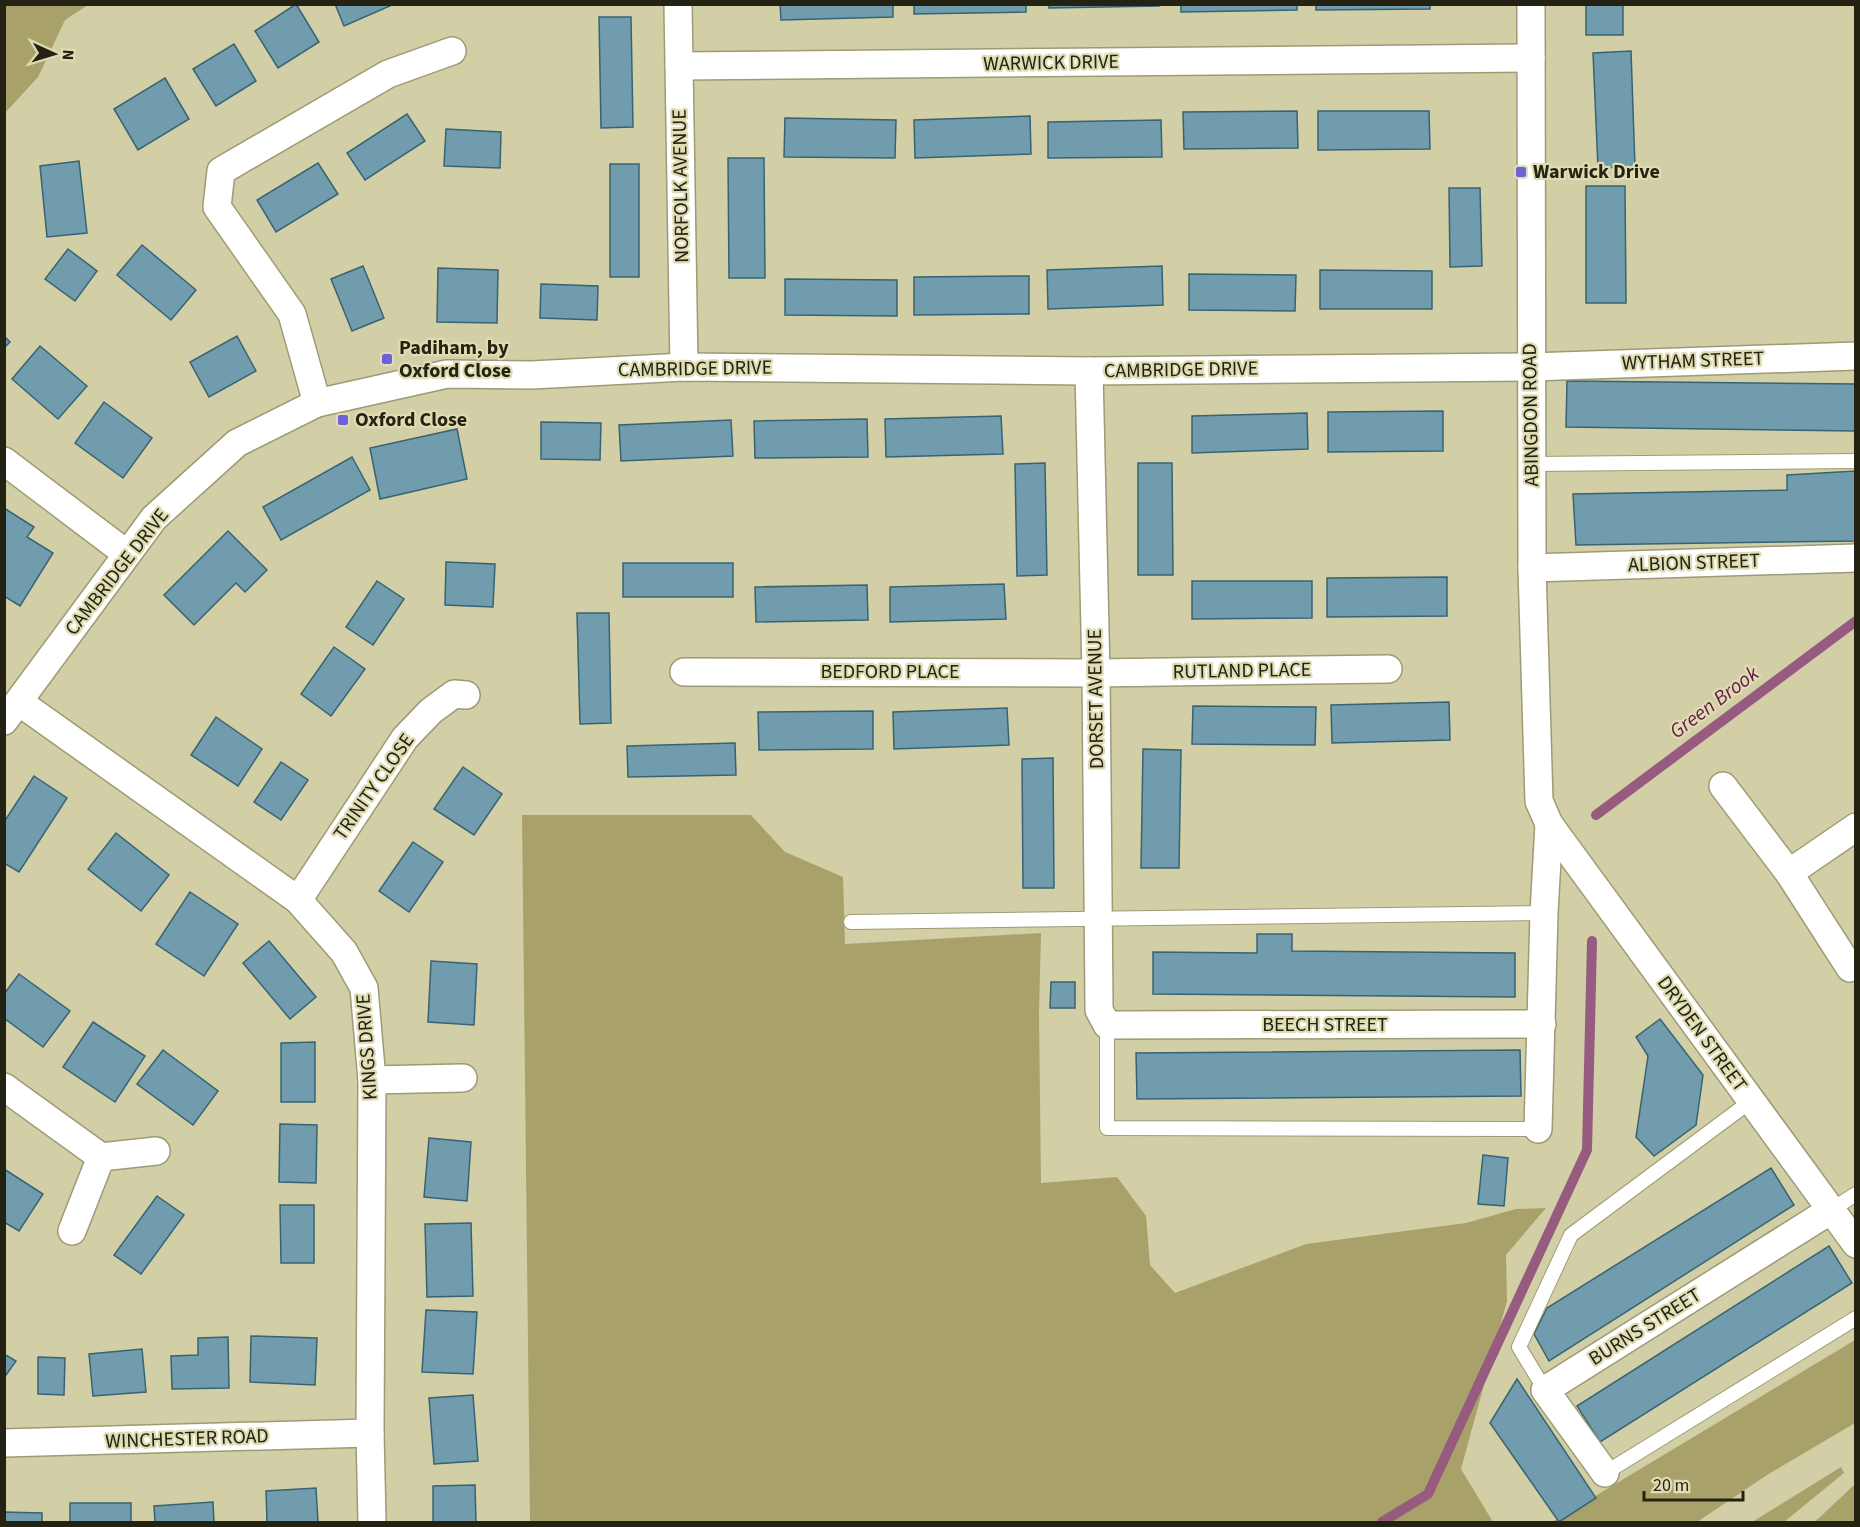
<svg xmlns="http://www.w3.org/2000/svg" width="1860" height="1527" viewBox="0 0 1860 1527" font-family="'Source Sans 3',sans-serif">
<rect width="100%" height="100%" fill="#d2cfa6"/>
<g fill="#a8a26a">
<polygon points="5,4 88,5 65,20 38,77 5,113"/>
<polygon points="522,815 751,815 785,852 843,877 845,944 1041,933 1039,1013 1041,1183 1117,1177 1146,1216 1150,1265 1175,1293 1306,1244 1466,1223 1516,1209 1546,1208 1506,1255 1507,1301 1461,1469 1493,1522 530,1522"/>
<polygon points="1855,1340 1855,1423 1767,1475 1697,1522 1552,1522"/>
<polygon points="1841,1467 1844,1473 1784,1522 1752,1522"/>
<polygon points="1855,1484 1855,1522 1813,1522 1818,1519"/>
</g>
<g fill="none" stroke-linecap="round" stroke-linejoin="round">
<g stroke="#965b7f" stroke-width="10">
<polyline points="1596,815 1856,621"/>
<polyline points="1382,1522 1428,1494 1587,1150 1592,941"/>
</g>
</g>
<g fill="#709cad" stroke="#386372" stroke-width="1.5">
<polygon points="296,4 319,42 278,68 255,31"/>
<polygon points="335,4 389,4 390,6 344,26"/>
<polygon points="780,4 893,4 893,17 781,20"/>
<polygon points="914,4 1026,4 1026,12 914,14"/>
<polygon points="1049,4 1159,4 1159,6 1049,8"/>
<polygon points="1181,4 1297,4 1297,10 1181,12"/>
<polygon points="1316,4 1430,4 1430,9 1316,10"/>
<rect x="1586" y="4" width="37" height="31"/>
<polygon points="599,17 631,17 633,127 601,128"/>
<polygon points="234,44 256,81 216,106 193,69"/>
<polygon points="1631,51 1635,167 1598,168 1593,53"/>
<polygon points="165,78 189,119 138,150 114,109"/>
<polygon points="1297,111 1298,148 1184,149 1183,112"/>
<polygon points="1318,111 1429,111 1430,149 1318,150"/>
<polygon points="407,114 425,141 365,180 347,153"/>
<polygon points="1030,116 1031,154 915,158 914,120"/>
<polygon points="785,118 896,120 895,158 784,157"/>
<polygon points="1161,120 1162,157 1048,158 1048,122"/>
<polygon points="446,129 501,132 500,168 444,166"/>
<polygon points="728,158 764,158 765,278 729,278"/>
<polygon points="79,161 87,233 47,237 40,166"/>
<polygon points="318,163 338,194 276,232 257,200"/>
<rect x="610" y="164" width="29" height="113"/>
<polygon points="1586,186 1625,186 1626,303 1586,303"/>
<polygon points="1449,188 1480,188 1482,266 1450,267"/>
<polygon points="142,245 196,290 171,320 117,275"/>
<polygon points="68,249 97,271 75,301 45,279"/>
<polygon points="363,266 384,318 352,331 331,279"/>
<polygon points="1162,266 1163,305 1048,309 1047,270"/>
<polygon points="438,268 498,270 497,323 437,322"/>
<polygon points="1320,270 1432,271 1432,309 1320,309"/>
<polygon points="1189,274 1296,275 1295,311 1189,310"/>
<polygon points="1029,276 1029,314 914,315 914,277"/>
<polygon points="785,279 897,280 897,316 785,315"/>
<polygon points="541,284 598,286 597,320 540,318"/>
<polygon points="4,336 10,342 4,348"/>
<polygon points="237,336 256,371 209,397 190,362"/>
<polygon points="40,346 87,386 58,419 12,379"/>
<polygon points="1567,381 1856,384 1856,431 1566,427"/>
<polygon points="104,402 152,438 123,478 75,443"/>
<polygon points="1443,411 1443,451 1328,452 1328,412"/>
<polygon points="1307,413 1308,449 1192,453 1192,416"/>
<polygon points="1001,416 1003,454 886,457 885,419"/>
<polygon points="867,419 868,457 755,458 754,421"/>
<polygon points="731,420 733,456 621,461 619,425"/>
<polygon points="541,422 601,423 600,460 541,459"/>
<polygon points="457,429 467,479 380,499 370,448"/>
<polygon points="352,457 370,490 281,540 263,507"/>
<polygon points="1045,463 1047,575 1017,576 1015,464"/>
<polygon points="1138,463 1172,463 1173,575 1138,575"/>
<polygon points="1856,471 1856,541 1576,545 1573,494 1787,490 1787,475"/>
<polygon points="4,508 34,527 27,537 53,553 20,606 4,596"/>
<polygon points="228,531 267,570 245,592 236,583 194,625 164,595"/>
<polygon points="446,562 495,564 493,607 445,605"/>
<rect x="623" y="563" width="110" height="34"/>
<polygon points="1447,577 1447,616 1327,617 1327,578"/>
<polygon points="377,581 404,599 373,645 346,627"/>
<polygon points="1192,581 1312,581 1312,618 1192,619"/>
<polygon points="1004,584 1006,619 890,622 890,587"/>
<polygon points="867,585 868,620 756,622 755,587"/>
<polygon points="577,613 609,613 611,723 580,724"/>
<polygon points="334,647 365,669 331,716 301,694"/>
<polygon points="1449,702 1450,740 1332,743 1331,705"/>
<polygon points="1193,706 1316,707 1315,745 1192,744"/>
<polygon points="1007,708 1009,745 894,749 893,712"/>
<polygon points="873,711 873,749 759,750 758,712"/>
<polygon points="216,717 262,749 238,786 191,755"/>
<polygon points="735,743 736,775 628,777 627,746"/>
<polygon points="1143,749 1181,750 1179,868 1141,868"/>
<polygon points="1053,758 1054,888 1023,888 1022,759"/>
<polygon points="281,762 308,780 281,820 254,802"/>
<polygon points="463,767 502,794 474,835 434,809"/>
<polygon points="34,776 67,798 19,872 4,863 4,822"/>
<polygon points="116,833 169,875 141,911 88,869"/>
<polygon points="413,842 443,862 409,912 379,891"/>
<polygon points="190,892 238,924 204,976 156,944"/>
<polygon points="1257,934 1292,934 1292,951 1515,953 1515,997 1153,994 1153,952 1257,953"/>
<polygon points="269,941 316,997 290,1019 243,963"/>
<polygon points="431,961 477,964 474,1025 428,1022"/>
<polygon points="19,974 70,1011 43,1047 4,1018 4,994"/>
<polygon points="1051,982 1075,982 1075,1008 1050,1008"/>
<polygon points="1660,1019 1703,1075 1696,1125 1654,1156 1636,1137 1648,1056 1636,1037"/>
<polygon points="93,1022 145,1056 115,1102 63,1067"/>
<polygon points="315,1042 315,1102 281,1102 281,1043"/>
<polygon points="163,1050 218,1091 193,1125 137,1084"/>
<polygon points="1520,1050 1521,1096 1137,1099 1136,1053"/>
<polygon points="280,1124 317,1125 316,1183 279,1182"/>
<polygon points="429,1138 471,1142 467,1201 424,1197"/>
<polygon points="1483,1155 1508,1158 1504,1206 1478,1204"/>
<polygon points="1771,1168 1794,1205 1549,1361 1534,1334 1547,1308"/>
<polygon points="4,1169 43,1194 19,1231 4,1222"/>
<polygon points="157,1196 184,1215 141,1274 114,1255"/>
<polygon points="280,1205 314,1205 314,1263 281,1263"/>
<polygon points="471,1223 473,1296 427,1297 425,1224"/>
<polygon points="1829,1246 1852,1283 1600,1442 1577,1406"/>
<polygon points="426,1310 477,1312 473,1374 422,1372"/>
<polygon points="251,1336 317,1338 315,1385 250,1382"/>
<polygon points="228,1337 229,1388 172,1389 171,1356 198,1355 198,1338"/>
<polygon points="142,1349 146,1392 93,1396 89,1354"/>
<polygon points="4,1354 16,1361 4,1378"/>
<polygon points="38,1357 65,1358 64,1395 38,1394"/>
<polygon points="1517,1379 1596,1498 1559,1522 1490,1423"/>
<polygon points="473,1395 478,1461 434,1464 429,1398"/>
<polygon points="475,1485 476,1522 433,1522 433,1486"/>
<polygon points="316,1488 318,1522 267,1522 266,1491"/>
<polygon points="213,1502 214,1522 155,1522 154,1506"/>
<rect x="70" y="1503" width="61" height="19"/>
<polygon points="4,1512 42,1513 42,1522 4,1522"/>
</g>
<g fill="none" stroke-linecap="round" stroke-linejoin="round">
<defs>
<g id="service">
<polyline points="1532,464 1856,461"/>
<polyline points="851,922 1544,913"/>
<polyline points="1107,1025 1107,1128 1538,1129"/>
<polyline points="1831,1210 1856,1194"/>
<polyline points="1545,1390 1519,1347 1571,1235 1751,1101"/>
<polyline points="1605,1473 1856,1318"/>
</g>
<g id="minor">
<polyline points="678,4 684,367"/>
<polyline points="1531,4 1532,568 1539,801 1549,824 1856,1244"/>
<polyline points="679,66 1531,58"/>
<polyline points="1089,371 1096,673 1099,1004 1099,1010 1107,1025 1542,1024"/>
<polyline points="317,403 292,314 217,207 221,171 388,74 452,51"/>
<polyline points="4,461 127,554"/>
<polyline points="1532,568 1856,558"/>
<polyline points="684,672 1096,673 1388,669"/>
<polyline points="19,702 298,900 344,952 364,988 372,1080 370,1433 372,1522"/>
<polyline points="4,721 154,518 237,443 317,403 447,374 532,375 684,367 1089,371 1531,367 1856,356"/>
<polyline points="1723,786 1789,873"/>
<polyline points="298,900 405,738 431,711 454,694 466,695"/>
<polyline points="1850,968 1789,873 1856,827"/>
<polyline points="372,1080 463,1078"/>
<polyline points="4,1087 101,1157"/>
<polyline points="1538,1129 1544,913 1549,824"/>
<polyline points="72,1231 101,1157 156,1151"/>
<polyline points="4,1443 370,1433"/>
<polyline points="1605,1473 1545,1390 1831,1210"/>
</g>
</defs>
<use href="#service" stroke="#9e9a74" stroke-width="16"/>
<use href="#minor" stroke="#9e9a74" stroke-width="30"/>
<use href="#service" stroke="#fff" stroke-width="14"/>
<use href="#minor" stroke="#fff" stroke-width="27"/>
</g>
<g fill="#6c61db" stroke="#dfdcb3" stroke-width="2">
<rect x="1515" y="166" width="12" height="12" rx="3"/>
<rect x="381" y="353" width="12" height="12" rx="3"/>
<rect x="337" y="414" width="12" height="12" rx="3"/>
</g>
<g text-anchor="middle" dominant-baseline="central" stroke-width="4.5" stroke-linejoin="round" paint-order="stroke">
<g font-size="20" fill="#242213" stroke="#dfdcb3">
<text transform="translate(1051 63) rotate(-1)">WARWICK DRIVE</text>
<text transform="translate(681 186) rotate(-91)">NORFOLK AVENUE</text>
<text transform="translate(1693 361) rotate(-2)">WYTHAM STREET</text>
<text transform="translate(695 369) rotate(-1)">CAMBRIDGE DRIVE</text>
<text transform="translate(1181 370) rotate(-1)">CAMBRIDGE DRIVE</text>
<text transform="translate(1531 415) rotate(-91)">ABINGDON ROAD</text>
<text transform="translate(1694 563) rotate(-2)">ALBION STREET</text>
<text transform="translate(117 572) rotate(-52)">CAMBRIDGE DRIVE</text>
<text transform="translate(1242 671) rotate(-1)">RUTLAND PLACE</text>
<text x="890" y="672">BEDFORD PLACE</text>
<text transform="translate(1096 699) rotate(-91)">DORSET AVENUE</text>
<text transform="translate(374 787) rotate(-55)">TRINITY CLOSE</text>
<text x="1325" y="1025">BEECH STREET</text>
<text transform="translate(1702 1034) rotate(54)">DRYDEN STREET</text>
<text transform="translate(367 1047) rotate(-94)">KINGS DRIVE</text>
<text transform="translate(1645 1327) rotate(-32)">BURNS STREET</text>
<text transform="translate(187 1439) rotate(-2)">WINCHESTER ROAD</text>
</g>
<g font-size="20" font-weight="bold" fill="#242213" stroke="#dfdcb3" text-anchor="start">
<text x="1533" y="172">Warwick Drive</text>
<text x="399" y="348">Padiham, by<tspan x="399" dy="23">Oxford Close</tspan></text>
<text x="355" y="420">Oxford Close</text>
</g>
<g font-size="21" font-style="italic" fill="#61174a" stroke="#dfdcb3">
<text transform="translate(1714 702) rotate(-37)">Green Brook</text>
</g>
</g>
<rect width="1860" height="1527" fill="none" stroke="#242213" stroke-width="12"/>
<g transform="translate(54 54) rotate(94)" stroke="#dfdcb3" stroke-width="4.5" paint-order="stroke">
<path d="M0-4.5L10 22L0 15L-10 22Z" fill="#242213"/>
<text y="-9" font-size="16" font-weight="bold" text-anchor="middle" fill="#242213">N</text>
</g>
<path d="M1644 1491v9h99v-9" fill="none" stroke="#242213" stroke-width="3"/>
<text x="1653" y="1491" font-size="18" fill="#242213" stroke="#dfdcb3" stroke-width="4.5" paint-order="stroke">20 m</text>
</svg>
